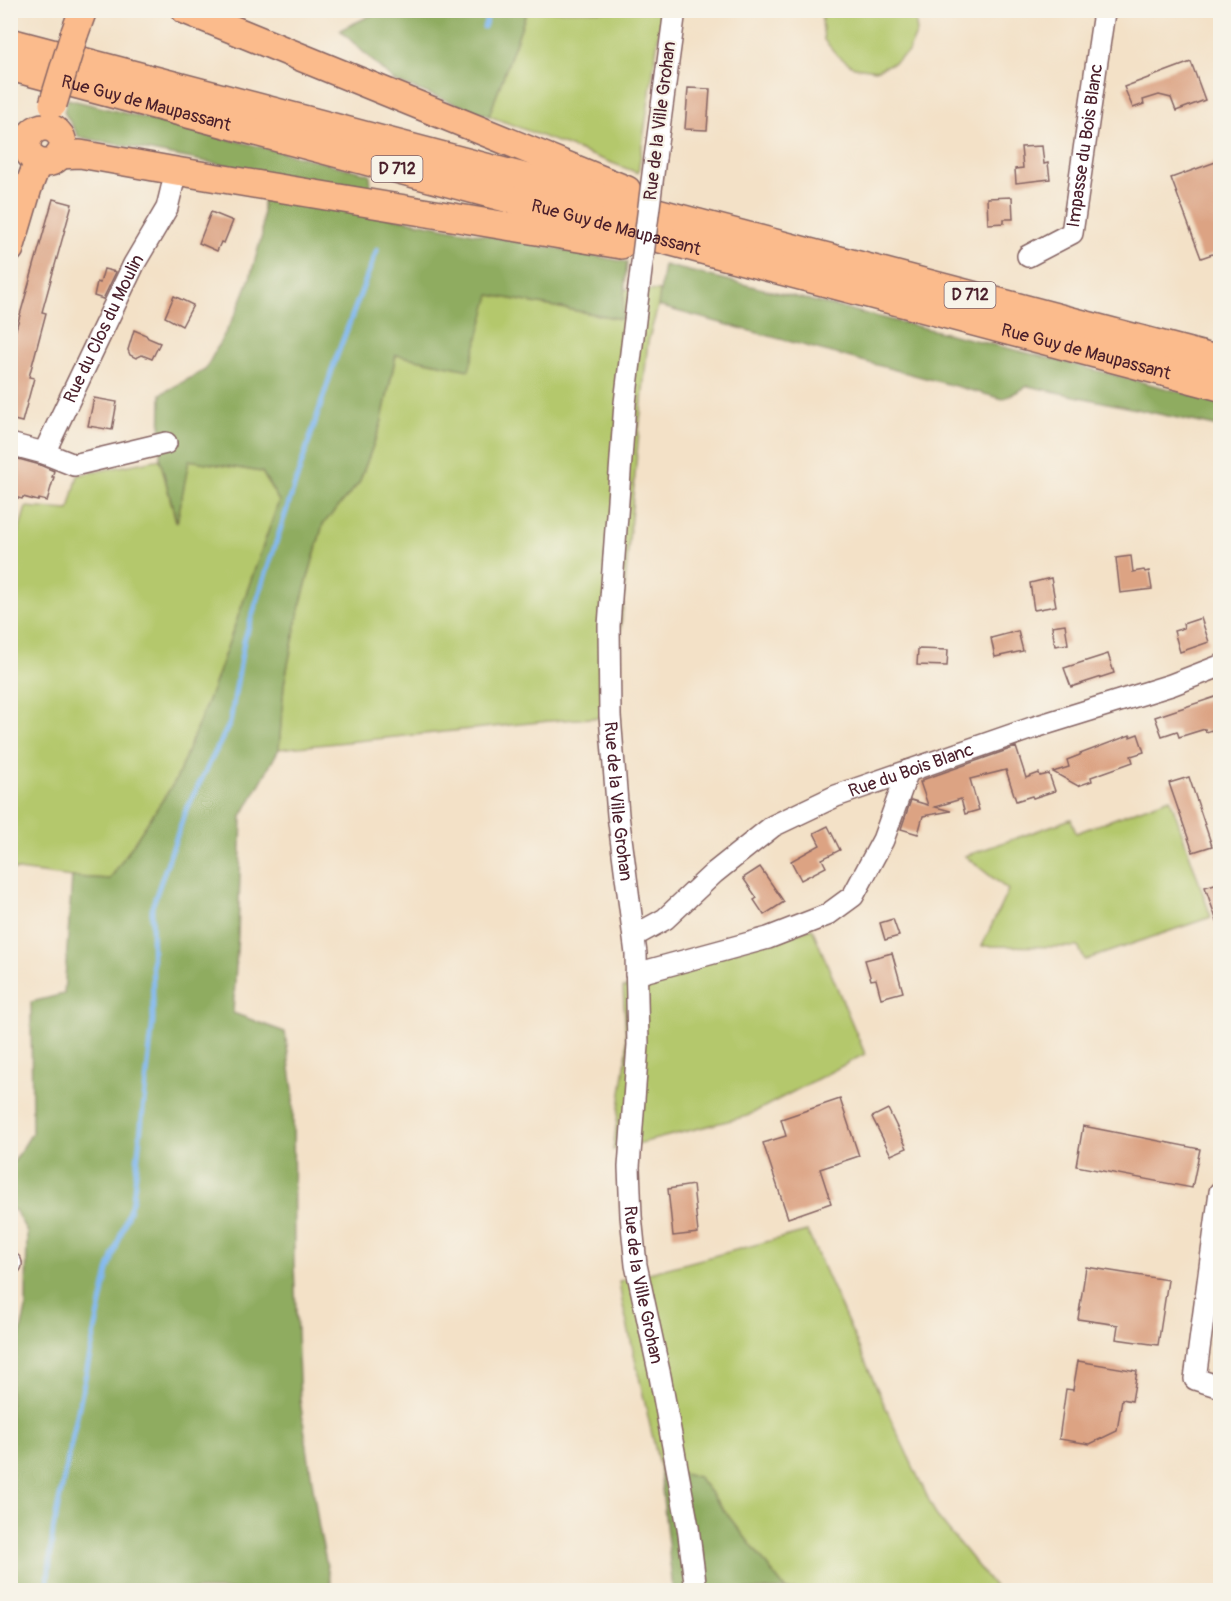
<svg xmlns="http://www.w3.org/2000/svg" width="1231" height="1601" viewBox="0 0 1231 1601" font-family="Pangolin,sans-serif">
<rect width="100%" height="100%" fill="#f7f3e8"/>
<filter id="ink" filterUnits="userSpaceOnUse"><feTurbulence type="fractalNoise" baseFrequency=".0167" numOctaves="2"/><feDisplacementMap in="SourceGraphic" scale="12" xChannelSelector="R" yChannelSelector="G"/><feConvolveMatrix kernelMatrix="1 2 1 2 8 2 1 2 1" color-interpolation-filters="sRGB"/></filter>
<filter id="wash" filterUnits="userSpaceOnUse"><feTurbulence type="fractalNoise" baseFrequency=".008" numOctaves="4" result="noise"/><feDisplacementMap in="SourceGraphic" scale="24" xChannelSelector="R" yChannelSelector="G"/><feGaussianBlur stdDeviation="1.35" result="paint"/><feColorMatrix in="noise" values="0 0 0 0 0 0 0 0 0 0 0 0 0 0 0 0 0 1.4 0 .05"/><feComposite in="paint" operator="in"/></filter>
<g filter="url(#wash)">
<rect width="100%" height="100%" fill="#f3e1c7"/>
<g fill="#b4c86c" stroke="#7f744c" stroke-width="1.5">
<polygon points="527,11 662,11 638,173 489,116"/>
<polygon points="821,11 914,11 917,32 908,52 893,63 876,70 854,67 837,55 824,40"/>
<polygon points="625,289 660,291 658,306 648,342 640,421 620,637 619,716 550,721 279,749 284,684 300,606 323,524 359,483 381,424 396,355 490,295 621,319"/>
<polygon points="160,459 176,522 189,460 262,472 279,501 212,690 176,780 110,879 72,877 11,869 10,561 26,507 69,510 78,475"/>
<polygon points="1170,798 1211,917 1085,960 1078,947 982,946 1008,890 965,856 1071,819 1076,833"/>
<polygon points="812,928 865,1054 747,1116 613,1150 627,1051 623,988 691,964"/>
<polygon points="807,1231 893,1424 936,1515 997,1590 786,1590 698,1477 660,1470 622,1301 619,1281"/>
</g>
<g fill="#8fac60" stroke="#6c6646" stroke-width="1.5">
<polygon points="380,11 527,11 489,116 394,81 340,30"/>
<polygon points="68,99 370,174 373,214 627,262 622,319 490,295 469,370 396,355 381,424 359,483 323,524 300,606 284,684 279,749 242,816 238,934 233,1013 285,1032 293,1090 294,1265 300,1400 319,1528 332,1590 11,1590 10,1525 13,1510 10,1460 10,1387 14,1363 26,1309 27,1232 15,1210 11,1210 10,1168 32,1133 31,1002 64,994 72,877 110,879 176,780 212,690 279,501 262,472 189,460 177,523 160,459 161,394 205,370 237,311 250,278 262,235 264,173 79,137 64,112"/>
<polygon points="664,265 1044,357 1220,402 1220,427 1028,386 1003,399 658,306"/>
<polygon points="660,1470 698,1477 786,1590 673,1590"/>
</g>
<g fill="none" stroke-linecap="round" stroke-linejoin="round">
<g stroke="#7fb7ef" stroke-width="5">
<polyline points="484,27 490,10"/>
<polyline points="47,1590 53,1530 82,1392 108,1271 133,1199 153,1020 152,907 186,810 230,723 244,641 335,361 377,250"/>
</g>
</g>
<g id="blocks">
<g fill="#dca383">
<polygon points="1191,62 1205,100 1176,111 1171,98 1159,95 1143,100 1144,104 1133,108 1124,87"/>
<polygon points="688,88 710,89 707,130 685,129"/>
<polygon points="1042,146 1044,164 1048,163 1050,179 1016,183 1015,169 1023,168 1021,147"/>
<polygon points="1221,160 1221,251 1201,258 1171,178"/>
<polygon points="1012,197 1013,219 1004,219 1004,223 988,224 987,198"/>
<polygon points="53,199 72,204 42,312 46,313 29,377 34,378 22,422 10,419 10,350"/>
<polygon points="211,212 233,221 224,243 221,242 217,251 199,243"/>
<polygon points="104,269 116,272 103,299 94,296 97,282 100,283"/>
<polygon points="174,296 193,305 182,326 165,317"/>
<polygon points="134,330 146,335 148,338 160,343 152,359 142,355 136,358 130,355 128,350"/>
<polygon points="94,398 117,402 112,430 88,426"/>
<polygon points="15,458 40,465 54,471 52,477 54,477 47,501 39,499 38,501 23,497 22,499 10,496 10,471"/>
<polygon points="1131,556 1133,572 1144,570 1145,572 1149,571 1152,589 1120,593 1116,558"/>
<polygon points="1051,578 1056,606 1034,610 1030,583"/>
<polygon points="1201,618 1209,642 1180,652 1174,631 1184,628 1183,624"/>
<polygon points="1065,624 1068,644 1055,646 1052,626"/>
<polygon points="1018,631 1023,651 995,657 991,638"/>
<polygon points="918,649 948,650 947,666 917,665"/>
<polygon points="1108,654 1114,673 1071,687 1064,668"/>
<polygon points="1221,695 1221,727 1206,732 1205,729 1179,737 1177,731 1162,736 1155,717"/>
<polygon points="1138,734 1144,752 1131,756 1133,762 1091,777 1092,781 1078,786 1053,772 1069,767 1067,760 1080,755 1080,754 1130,735 1130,737"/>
<polygon points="1016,747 1026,778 1039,773 1040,776 1049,774 1055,791 1033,798 1032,796 1016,801 1006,770 970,779 979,810 965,814 961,799 935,807 951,811 923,816 918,834 901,829 911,800 928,805 920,782 922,782 922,780"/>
<polygon points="1189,777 1212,846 1193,852 1169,783"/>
<polygon points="828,826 840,850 822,859 826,867 801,880 791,861 820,845 814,833"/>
<polygon points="760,867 784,902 764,915 754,900 757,898 743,878"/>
<polygon points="1221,882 1221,926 1219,927 1205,887"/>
<polygon points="893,919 899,936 885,940 880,923"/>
<polygon points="892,953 903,992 881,998 876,979 871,980 865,960"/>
<polygon points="840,1099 859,1156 820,1169 831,1203 788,1218 763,1143 786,1136 781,1119"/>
<polygon points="888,1109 907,1148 891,1155 872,1117"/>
<polygon points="1083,1126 1200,1149 1192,1188 1076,1166"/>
<polygon points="693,1185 698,1233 673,1236 668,1189"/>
<polygon points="1086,1267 1168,1280 1158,1345 1116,1339 1118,1325 1078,1319"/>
<polygon points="1078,1361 1137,1371 1132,1401 1122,1399 1117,1431 1090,1444 1059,1439 1066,1389 1073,1390"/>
</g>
</g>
</g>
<g filter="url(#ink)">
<use href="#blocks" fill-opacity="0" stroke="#856362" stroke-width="1.5"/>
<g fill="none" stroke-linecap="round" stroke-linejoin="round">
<defs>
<g id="minor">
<polyline points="655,158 675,10"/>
<path id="s1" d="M1028,256L1072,233L1104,12L1107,10"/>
<path id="s2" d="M638,295L625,403L609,626L610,716L618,815L636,954L638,1045L629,1167L631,1216L636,1265L660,1376L688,1527L696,1590"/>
<polyline points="10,444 44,453 74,465 166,443"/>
<path id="s3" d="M44,453L134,264L167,208L176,171"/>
<path id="s4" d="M634,936L665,919L714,873L773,826L836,796L1032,728L1171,685L1220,666"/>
<polyline points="636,974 768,938 827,915 853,896 883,840 908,771"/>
<polyline points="1220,1192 1195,1379 1220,1387"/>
<polyline points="10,1264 11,1264"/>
</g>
<g id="major">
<polyline points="185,10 627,190"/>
<polyline points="74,35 83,10"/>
<polyline points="10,42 1220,360"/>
<path id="s5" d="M10,67L1220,387"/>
<circle cx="45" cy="145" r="18"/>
<polyline points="59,155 80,154 176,171 621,245"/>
<polyline points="10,249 28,188 38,162"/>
</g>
</defs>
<use href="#minor" stroke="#856362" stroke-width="24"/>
<use href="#major" stroke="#856362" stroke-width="30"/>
<use href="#minor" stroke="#fff" stroke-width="21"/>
<use href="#major" stroke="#fbbb8c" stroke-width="27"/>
<defs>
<polyline id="minor-bridge" points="638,295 655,158"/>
<polyline id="major-bridge" points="53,104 74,35"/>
</defs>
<use href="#minor-bridge" stroke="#856362" stroke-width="24" stroke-linecap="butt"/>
<use href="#major-bridge" stroke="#856362" stroke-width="30" stroke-linecap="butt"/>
<use href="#minor-bridge" stroke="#fff" stroke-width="21"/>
<use href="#major-bridge" stroke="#fbbb8c" stroke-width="27"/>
</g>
</g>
<g text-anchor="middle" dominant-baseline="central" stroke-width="4.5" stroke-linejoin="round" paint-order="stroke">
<g fill="#f7f3e8" stroke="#7e5f64" stroke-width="1.5">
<rect x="371.5" y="156" width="51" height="26" rx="4.5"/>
<rect x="944.5" y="282" width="51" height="26" rx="4.5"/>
</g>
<g font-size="16" font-weight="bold" fill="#4a1f2b">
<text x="397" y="169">D 712</text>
<text x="970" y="295">D 712</text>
</g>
<g font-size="18" fill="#4a1f2b" stroke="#f7f3e8">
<text stroke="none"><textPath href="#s5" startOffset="141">Rue Guy de Maupassant</textPath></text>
<text transform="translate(660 121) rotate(-83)">Rue de la Ville Grohan</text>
<text stroke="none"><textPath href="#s1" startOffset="138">Impasse du Bois Blanc</textPath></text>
<text stroke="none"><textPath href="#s5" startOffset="627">Rue Guy de Maupassant</textPath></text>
<text stroke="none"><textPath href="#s3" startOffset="138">Rue du Clos du Moulin</textPath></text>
<text stroke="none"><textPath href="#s5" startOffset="1113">Rue Guy de Maupassant</textPath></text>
<text stroke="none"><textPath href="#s4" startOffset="327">Rue du Bois Blanc</textPath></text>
<text stroke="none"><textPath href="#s2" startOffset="508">Rue de la Ville Grohan</textPath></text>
<text stroke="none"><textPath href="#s2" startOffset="994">Rue de la Ville Grohan</textPath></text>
</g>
</g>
<rect width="1231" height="1601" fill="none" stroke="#f7f3e8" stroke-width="36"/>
</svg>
